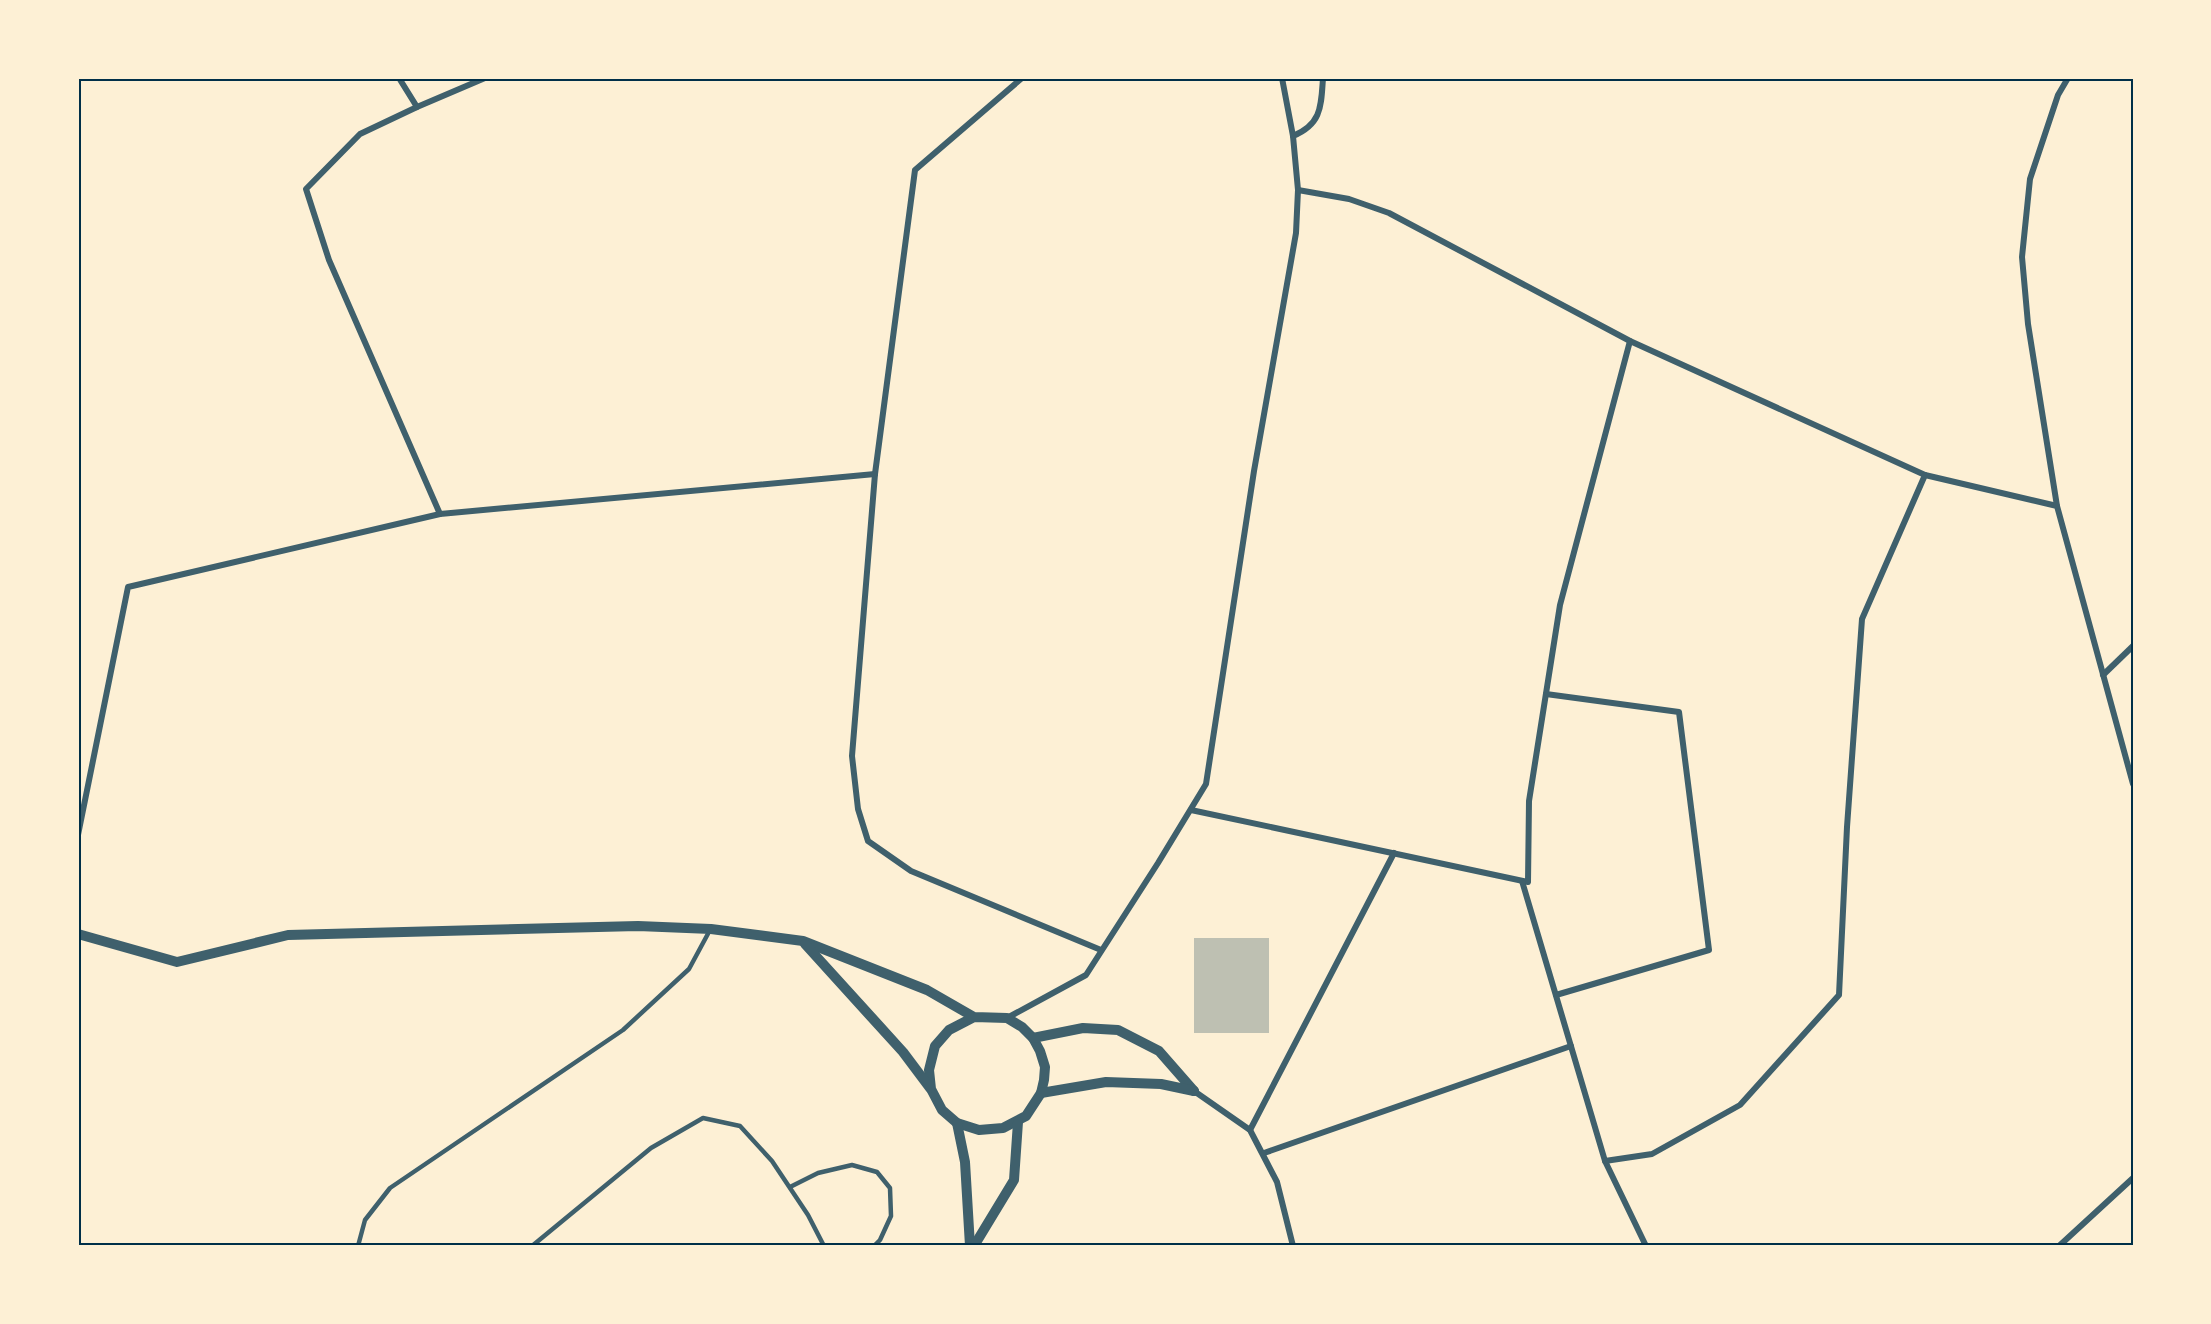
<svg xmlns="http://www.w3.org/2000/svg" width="2211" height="1324" viewBox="0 0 2211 1324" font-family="'Fira Sans',sans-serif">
<rect width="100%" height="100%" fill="#fdf0d5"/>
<rect fill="#bec0b2" x="1194" y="938" width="75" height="95"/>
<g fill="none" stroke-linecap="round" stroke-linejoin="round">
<g stroke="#3f606c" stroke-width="4.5">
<polyline points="790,1187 818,1173 852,1165 877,1172 890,1188 891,1216 880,1240 874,1246"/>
<polyline points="358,1246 365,1220 390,1188 623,1030 689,969 710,930"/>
<polyline points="532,1246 651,1148 703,1118 740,1126 772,1161 808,1215 824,1246"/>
</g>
<g stroke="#3f606c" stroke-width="6">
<polyline points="399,78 417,107"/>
<polyline points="1022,78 915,170 875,474 852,756 858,809 868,841 911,871 1101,950"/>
<path d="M1293,136C1322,124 1321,106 1323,78"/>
<polyline points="1298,190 1349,199 1389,213 1630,341 1925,475 2057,506 2133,784"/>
<polyline points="2057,506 2028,324 2022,257 2030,179 2058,95 2068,78"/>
<polyline points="440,514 329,260 306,189 360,134 417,107 485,78"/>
<polyline points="2103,675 2133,646"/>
<polyline points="1546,694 1679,712 1709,950 1556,995"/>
<polyline points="1191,810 1528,882 1529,801 1560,605 1630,341"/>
<polyline points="78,835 128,587 440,514 875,474"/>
<polyline points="1522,881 1605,1161 1646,1246"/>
<polyline points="1007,1018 1086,975 1158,863 1206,784 1254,471 1296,233 1298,190 1293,136 1282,78"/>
<polyline points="1194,1091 1250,1130 1277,1182 1293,1246"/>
<polyline points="1250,1130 1394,853"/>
<polyline points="1264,1153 1571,1046"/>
<polyline points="1605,1161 1652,1154 1740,1105 1839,995 1847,827 1862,619 1925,475"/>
<polyline points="2059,1246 2133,1178"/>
</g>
<g stroke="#3f606c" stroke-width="10">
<polyline points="78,934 177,962 288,935 638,926 711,929 803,941 927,990 974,1017 1007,1018 1022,1027 1033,1038 1040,1051 1045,1067 1044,1080 1041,1093 1026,1116 1003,1128 979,1130 957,1123 942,1110 931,1089 929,1070 935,1046 949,1030 974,1017"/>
<polyline points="805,944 903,1052 930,1088"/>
<polyline points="1033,1038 1083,1028 1118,1030 1159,1051 1194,1091"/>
<polyline points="1041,1093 1106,1082 1161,1084 1194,1091"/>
<polyline points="957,1123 965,1162 970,1246"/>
<polyline points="974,1246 1014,1180 1018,1122"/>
</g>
</g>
<rect width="2211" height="1324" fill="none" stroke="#fdf0d5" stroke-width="159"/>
<rect x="80" y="80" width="2052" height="1164" fill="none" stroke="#003049" stroke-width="2"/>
</svg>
